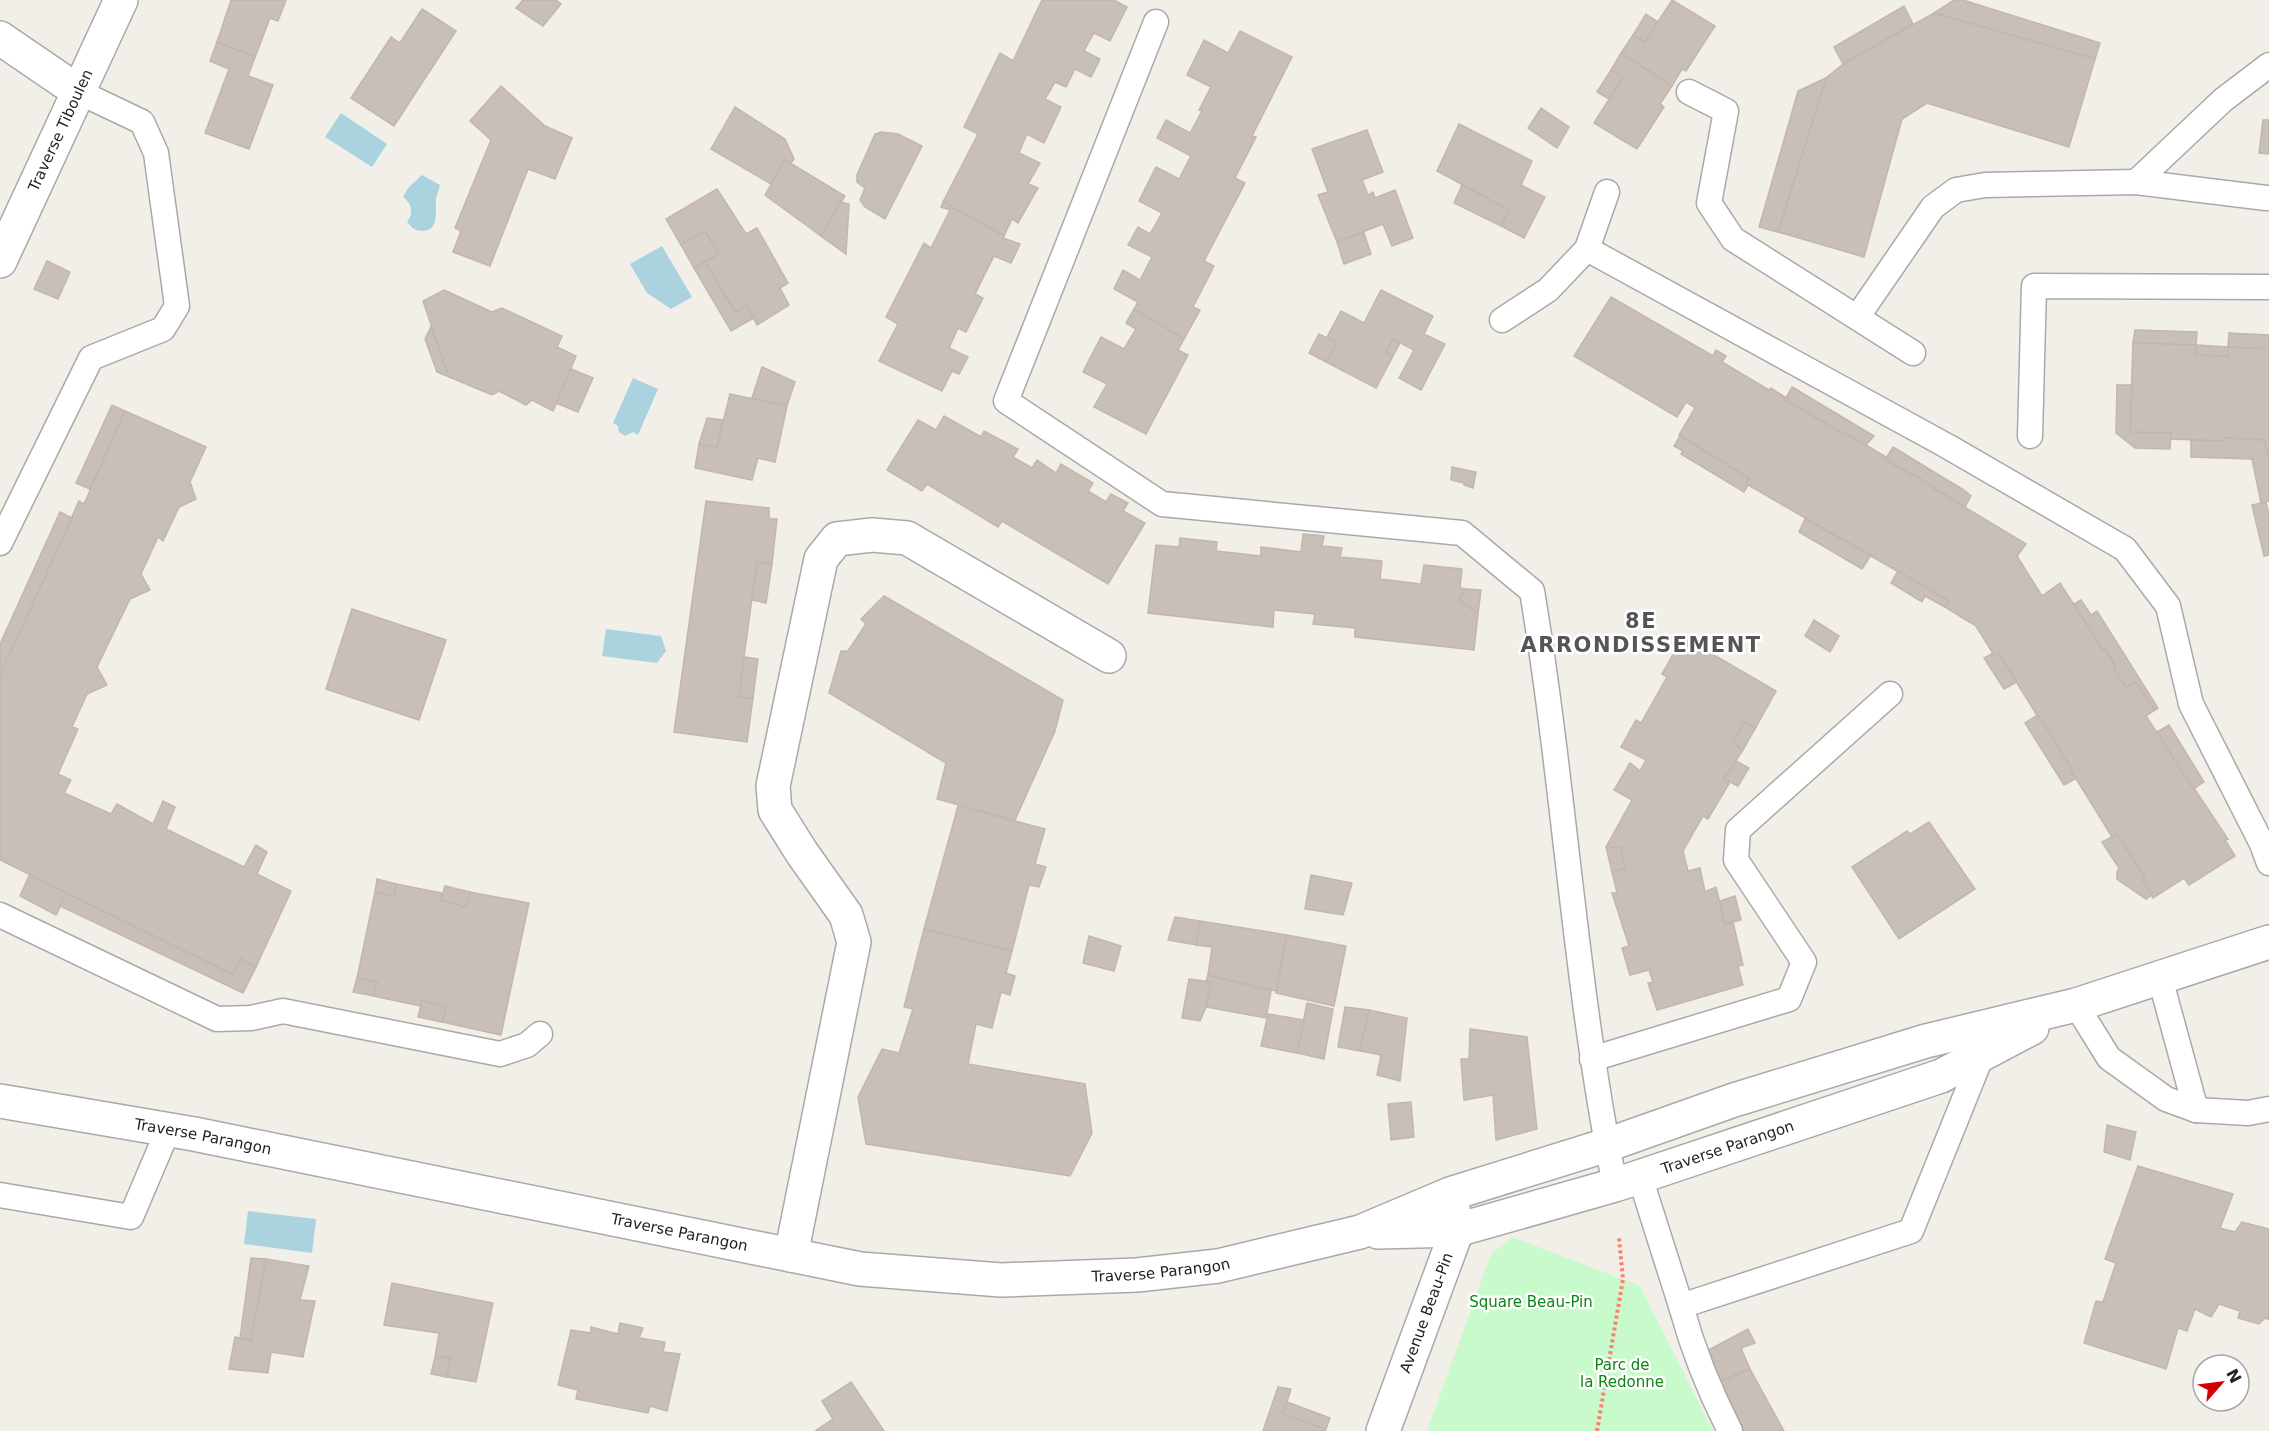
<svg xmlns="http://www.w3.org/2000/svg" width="2269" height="1431" viewBox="0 0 2269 1431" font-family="'DejaVu Sans',sans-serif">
<rect width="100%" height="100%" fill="#f2efe9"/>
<polygon fill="#c8facc" points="1512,1237 1640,1286 1713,1431 1427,1431 1491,1254"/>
<g fill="#aad3df">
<polygon points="341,113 387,144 372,167 325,137"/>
<path d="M422,175L440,185C439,189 437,194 436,199C435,210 440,230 423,231C415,231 412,228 407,222C414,213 412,204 403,197L408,188Z"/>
<polygon points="662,246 692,297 671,309 647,293 630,264"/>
<polygon points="633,378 658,389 638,435 633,432 625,436 619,432 618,426 613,423"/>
<polygon points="606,629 661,636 666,651 657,663 602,656"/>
<polygon points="248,1211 316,1219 312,1253 244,1244"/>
</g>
<g fill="#c7bfb8" stroke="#c4b6ab" stroke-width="1.5">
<polygon points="231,0 286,0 278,21 270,18 255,57 217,42"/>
<polygon points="523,0 556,0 561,4 543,26 516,8"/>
<polygon points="1042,0 1114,0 1127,7 1110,41 1094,33 1084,51 1100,59 1091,77 1075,69 1066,87 1055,82 1045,99 1061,107 1044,143 1027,134 1019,153 1040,163 1028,184 1038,188 1018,223 1012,219 1004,236 943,202 978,134 964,127 1000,53 1013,61"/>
<polygon points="1672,0 1715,26 1686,71 1682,69 1672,86 1621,53 1633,35 1645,42"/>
<polygon points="1954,0 1963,0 2100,43 2095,59 1934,13"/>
<polygon points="1904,6 1913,24 1843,64 1834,47"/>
<polygon points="422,9 456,31 394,126 351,98 391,37 400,43"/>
<polygon points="1934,13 2095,59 2069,147 1927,103 1902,119 1864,257 1778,232 1826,78 1843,64"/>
<polygon points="1646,14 1658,22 1645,42 1633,35"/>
<polygon points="1240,31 1292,57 1252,136 1256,137 1235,178 1245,183 1204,261 1214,266 1193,307 1200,310 1184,339 1134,309 1138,302 1114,289 1123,270 1140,280 1152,257 1128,245 1138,227 1150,234 1162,213 1139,201 1156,167 1179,179 1191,156 1157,138 1166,120 1190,133 1202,111 1199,110 1211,87 1187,75 1204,40 1228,53"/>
<polygon points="217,42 255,57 248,76 273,85 249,149 205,133 229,69 210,61"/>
<polygon points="1621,53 1672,86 1660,104 1664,107 1637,149 1594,123 1623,77 1611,70"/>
<polygon points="1611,70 1623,77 1609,99 1597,92"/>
<polygon points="1826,78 1778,232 1759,227 1798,91"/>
<polygon points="501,86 545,126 572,138 555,179 528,169 490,266 453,252 461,231 455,228 491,140 470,121"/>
<polygon points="735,107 785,139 794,159 791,163 785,160 771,184 711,149"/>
<polygon points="1541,108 1569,127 1557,148 1528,128"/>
<polygon points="2263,120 2269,120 2269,154 2259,153"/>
<polygon points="1459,124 1532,161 1521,185 1545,197 1524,238 1501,226 1509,210 1437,171"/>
<polygon points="1367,130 1383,172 1362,180 1368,195 1373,192 1375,198 1395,190 1413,238 1392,246 1383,224 1337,242 1318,195 1328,192 1312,149"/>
<polygon points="881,132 898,134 922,146 885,219 865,207 860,200 865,188 857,182 857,175 875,134"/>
<polygon points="785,160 845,196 821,236 765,195"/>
<polygon points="1462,185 1509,210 1501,226 1454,203"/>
<polygon points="717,189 746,234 757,228 788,283 780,288 789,305 757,325 747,306 735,312 705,262 719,254 705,231 681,245 666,219"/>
<polygon points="841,202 849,204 846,254 821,236"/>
<polygon points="943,202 1004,236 1003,238 1020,244 1011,263 994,256 975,294 983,298 966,332 958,328 949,348 968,357 959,374 952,371 942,391 879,361 898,324 886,317 924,243 931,248 950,210 941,207"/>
<polygon points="705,231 719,254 694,268 681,245"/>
<polygon points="1364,233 1371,254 1344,264 1337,242"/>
<polygon points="47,261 70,272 58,299 34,289"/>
<polygon points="705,262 735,312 747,306 754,318 731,331 694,268"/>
<polygon points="444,290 492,312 502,308 562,336 557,347 576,356 553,411 532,400 526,405 499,391 492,395 449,377 423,301"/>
<polygon points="1381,290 1433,316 1424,334 1445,344 1421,390 1399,378 1414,350 1393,339 1386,353 1393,356 1376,388 1326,362 1337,343 1326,339 1341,311 1364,323"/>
<polygon points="1611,297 1713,356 1716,350 1726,356 1722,362 1769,390 1771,388 1788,399 1787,401 1844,434 1845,433 1866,445 1886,457 1885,460 1934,486 1933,488 2026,544 2017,556 2042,596 2060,583 2103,650 2105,648 2126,688 2136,682 2155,710 2146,716 2228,839 2225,840 2235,856 2189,885 2184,878 2153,898 2142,880 2145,878 2117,834 2112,837 1999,654 1995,657 1976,626 1945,607 1949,601 1748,485 1746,483 1749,478 1679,435 1695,408 1686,402 1677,417 1574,356"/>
<polygon points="1134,309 1184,339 1178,350 1188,355 1146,434 1094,407 1107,384 1083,372 1101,337 1124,349 1136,329 1126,323"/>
<polygon points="431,327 449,377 437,372 425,339"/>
<polygon points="2135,330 2197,332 2196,345 2133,343"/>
<polygon points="2229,333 2269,335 2269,349 2228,347"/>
<polygon points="1319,334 1337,343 1326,362 1309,353"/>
<polygon points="1393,339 1400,343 1393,356 1386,353"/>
<polygon points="2133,343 2196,345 2196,355 2228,356 2228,347 2269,349 2269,460 2264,440 2225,438 2225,441 2170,439 2171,433 2130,432"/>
<polygon points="2196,345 2228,347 2228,356 2196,355"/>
<polygon points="762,367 795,382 787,406 752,398"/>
<polygon points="571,369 593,378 578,412 556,403"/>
<polygon points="2117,385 2132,385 2130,432 2171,433 2170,449 2135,448 2116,433"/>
<polygon points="1792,387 1874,436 1866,445 1845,433 1844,434 1787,401 1788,399 1786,398"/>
<polygon points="730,394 787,406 775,462 758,458 752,480 695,468 699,444 717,447"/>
<polygon points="112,405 125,411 90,489 76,483"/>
<polygon points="125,411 206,447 190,482 196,499 179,507 163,541 158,537 141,574 150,590 130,599 97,667 107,685 87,694 72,727 78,729 58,774 71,780 64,793 111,814 117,804 153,824 163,801 175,807 166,829 244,867 256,845 267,852 257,874 291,891 256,967 241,959 233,975 0,860 0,675 79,501 84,504"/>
<polygon points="944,416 981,437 984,431 1018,449 1013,457 1032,468 1037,460 1056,473 1061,464 1093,483 1088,491 1106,502 1111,494 1128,503 1123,511 1145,523 1108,584 1002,521 998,527 927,484 922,491 887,470 918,420 936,430"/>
<polygon points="707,418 723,420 717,447 699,444"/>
<polygon points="1680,436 1749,478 1746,483 1748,485 1744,492 1681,454 1683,451 1674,446"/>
<polygon points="2225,438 2264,440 2269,460 2269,501 2261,503 2252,459 2191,457 2191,440 2225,441"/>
<polygon points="1893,447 1964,490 1971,496 1965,507 1933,488 1934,486 1885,460"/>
<polygon points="1452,467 1476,472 1473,488 1464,485 1464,483 1451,480"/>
<polygon points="706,501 769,508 769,519 777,519 772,564 757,562 744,657 739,697 753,698 747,742 674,732"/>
<polygon points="2266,502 2269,515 2269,555 2264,556 2252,505"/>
<polygon points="60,512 72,518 0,675 0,644"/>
<polygon points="1805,519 1871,555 1862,569 1799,532"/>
<polygon points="1303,534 1324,536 1322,546 1342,548 1340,557 1382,561 1380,579 1421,584 1424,565 1462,569 1460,588 1465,589 1459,600 1478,614 1474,650 1355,637 1355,628 1313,624 1315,614 1274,610 1273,627 1148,613 1156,545 1179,547 1180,538 1217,542 1216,551 1261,556 1261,547 1301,552"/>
<polygon points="757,562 772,564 766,603 752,600"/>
<polygon points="1898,571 1949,601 1945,607 1925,596 1922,602 1891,583"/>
<polygon points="1465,589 1481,590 1478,614 1459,600"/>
<polygon points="884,596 1063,700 1055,731 1015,820 937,799 946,763 829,693 841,651 848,651 866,624 861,619"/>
<polygon points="2081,600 2091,615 2097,611 2158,708 2155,710 2136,682 2126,688 2114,668 2116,666 2105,648 2103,650 2074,604"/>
<polygon points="352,609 446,640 419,720 326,689"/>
<polygon points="1814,620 1839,636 1830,652 1805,636"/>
<polygon points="1683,637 1776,691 1756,727 1745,722 1733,743 1743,750 1724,779 1730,782 1708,819 1703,816 1683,851 1688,871 1700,868 1705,892 1716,887 1725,924 1733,922 1743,965 1738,966 1743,985 1657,1010 1648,983 1653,982 1649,970 1630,975 1622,948 1629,946 1612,893 1617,893 1612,872 1625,868 1621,848 1606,847 1632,800 1614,790 1630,763 1640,771 1646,760 1621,747 1636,720 1641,723 1667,677 1662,674"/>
<polygon points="1993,653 1995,657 1999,654 2017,682 2004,689 1984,658"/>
<polygon points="744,657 758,659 753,698 739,697"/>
<polygon points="2038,715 2072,769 2070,770 2075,779 2064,785 2025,723"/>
<polygon points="1745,722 1756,727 1743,750 1733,743"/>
<polygon points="2169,725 2204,782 2193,789 2157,732"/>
<polygon points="1736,761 1749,768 1738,786 1724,779"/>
<polygon points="958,806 1045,829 1035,864 1046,867 1039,887 1029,885 1012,951 924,929"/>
<polygon points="1929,822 1975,889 1899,939 1852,867 1907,831 1910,834"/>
<polygon points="2117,834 2145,878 2142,880 2152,895 2146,899 2117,879 2117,872 2119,868 2102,842"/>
<polygon points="1606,847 1621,848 1625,868 1612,872"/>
<polygon points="1311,875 1352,883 1343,915 1305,909"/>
<polygon points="29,876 67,893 56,915 20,896"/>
<polygon points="377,879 396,884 394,896 375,892"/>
<polygon points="396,884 442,893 441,900 465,907 470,892 529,903 501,1035 442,1022 446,1007 422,1001 420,1006 373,996 377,982 357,978 375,892 394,896"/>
<polygon points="445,886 470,892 465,907 441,900"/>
<polygon points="67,893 233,975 241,959 256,967 243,993 60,906"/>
<polygon points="1735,896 1741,920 1725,924 1720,901"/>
<polygon points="1175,917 1200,921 1196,945 1168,940"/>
<polygon points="1200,921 1287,935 1276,991 1208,975 1212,947 1196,945"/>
<polygon points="924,929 1012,951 1006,973 1015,976 1010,995 1001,992 992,1028 976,1024 968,1064 1085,1084 1092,1133 1070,1176 866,1144 858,1097 882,1049 899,1053 913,1009 904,1007"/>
<polygon points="1287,935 1346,946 1334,1006 1276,993"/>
<polygon points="1089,936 1121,946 1114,971 1083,963"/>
<polygon points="1208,975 1271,991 1266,1018 1206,1007 1211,982 1206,982"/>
<polygon points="357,978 377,982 373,996 353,992"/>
<polygon points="1189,979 1211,982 1206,1007 1200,1021 1182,1018"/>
<polygon points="422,1001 446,1007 442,1022 418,1017"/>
<polygon points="1307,1003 1333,1009 1324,1059 1297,1053"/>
<polygon points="1345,1007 1369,1010 1360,1051 1338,1047"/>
<polygon points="1369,1010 1407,1018 1400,1081 1377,1075 1381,1055 1360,1051"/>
<polygon points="1268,1014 1304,1020 1297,1053 1261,1046"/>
<polygon points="1470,1029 1527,1037 1537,1129 1496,1140 1493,1095 1464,1100 1461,1059 1469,1059"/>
<polygon points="1411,1102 1414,1137 1391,1140 1388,1104"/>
<polygon points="2107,1125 2136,1132 2130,1160 2104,1152"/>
<polygon points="2138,1166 2233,1194 2220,1228 2235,1232 2242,1222 2269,1229 2269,1320 2265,1318 2259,1324 2238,1318 2240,1311 2219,1304 2211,1317 2195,1309 2187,1331 2178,1328 2166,1369 2084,1343 2096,1301 2103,1302 2116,1263 2105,1259"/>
<polygon points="251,1258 266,1259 251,1341 240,1338"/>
<polygon points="266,1259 309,1266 300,1300 315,1301 303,1357 271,1352 268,1373 229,1369 235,1337 251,1341"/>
<polygon points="392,1283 493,1303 476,1382 447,1377 450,1357 435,1357 439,1333 384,1325"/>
<polygon points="620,1323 643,1328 639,1338 665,1342 663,1352 680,1354 667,1411 650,1406 648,1413 576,1399 578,1390 558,1385 571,1330 591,1333 591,1327 618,1334"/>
<polygon points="1748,1329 1755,1343 1741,1348 1750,1369 1716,1383 1699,1355"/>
<polygon points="435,1357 450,1357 447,1377 431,1374"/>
<polygon points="1750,1369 1784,1431 1740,1431 1716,1383"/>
<polygon points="851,1382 884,1431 815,1431 833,1419 822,1401"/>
<polygon points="1278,1387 1291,1389 1283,1414 1326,1429 1325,1431 1263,1431"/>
<polygon points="1287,1402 1330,1418 1326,1429 1283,1414"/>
</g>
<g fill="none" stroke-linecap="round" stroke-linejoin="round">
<defs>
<g id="service">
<path d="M1156,22L1006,401L1162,504L1462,533L1532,591C1565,788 1575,989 1615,1185"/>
<polyline points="1689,92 1726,111 1709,203 1733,239 1913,353"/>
<polyline points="2136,182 2223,100 2269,65"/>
<polyline points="1587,249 1947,446 2125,549 2168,606 2191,704 2262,844 2269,863"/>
<polyline points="1858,316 1933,207 1956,190 1985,185 2136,182 2266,198"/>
<polyline points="1502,320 1548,290 1587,249 1607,192"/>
<polyline points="2030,436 2034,286 2269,287"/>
<polyline points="0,543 91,358 163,329 177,306 156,153 142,122 79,92"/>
<polyline points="0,915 217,1019 251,1018 283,1011 500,1054 527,1045 540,1034"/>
<polyline points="2076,1005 2109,1058 2166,1099 2196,1110 2160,978"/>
<polyline points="1592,1059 1789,999 1804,962 1736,860 1738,830 1890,694"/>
<polyline points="2196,1110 2248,1113 2269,1109"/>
<polyline points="1640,1177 1681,1306 1911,1231 1982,1055"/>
<polyline points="0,1195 131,1217 168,1130"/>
<path d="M1681,1306C1693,1350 1709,1390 1730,1431"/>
</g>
<g id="minor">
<polyline points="0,38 79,92"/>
<path id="s1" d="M0,261L121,0"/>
<path id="s2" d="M0,1101L194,1134L860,1269L1001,1280L1137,1275L1218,1266L1360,1232L1450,1194L1607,1145L1734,1100L1926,1041L2076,1005L2269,942"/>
<path id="s3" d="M1378,1232L1457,1230L1615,1185L1941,1076L2032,1028"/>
<polyline points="791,1255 854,942 846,915 802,853 775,810 773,786 821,559 837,539 872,535 907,538 1109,656"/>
<path id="s4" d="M1383,1431L1457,1230L1453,1209"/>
</g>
</defs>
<use href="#service" stroke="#a9a9a9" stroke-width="27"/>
<use href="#minor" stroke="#a9a9a9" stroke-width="36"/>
<polyline stroke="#fa8072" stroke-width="4" stroke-dasharray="3 3" stroke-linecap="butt" points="1597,1431 1623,1279 1619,1238"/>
<use href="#service" stroke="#fff" stroke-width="24"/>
<use href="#minor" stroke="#fff" stroke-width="33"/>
</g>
<g text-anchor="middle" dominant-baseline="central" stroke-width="5" stroke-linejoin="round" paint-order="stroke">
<g font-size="15" fill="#222" stroke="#fff">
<text stroke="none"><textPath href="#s1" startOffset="144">Traverse Tiboulen</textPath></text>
<text stroke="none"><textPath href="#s2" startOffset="206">Traverse Parangon</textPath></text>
<text stroke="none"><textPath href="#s3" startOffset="362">Traverse Parangon</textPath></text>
<text stroke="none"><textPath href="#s2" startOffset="692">Traverse Parangon</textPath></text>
<text stroke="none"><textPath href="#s2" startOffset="1178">Traverse Parangon</textPath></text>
<text stroke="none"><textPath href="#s4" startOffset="126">Avenue Beau-Pin</textPath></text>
</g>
<g font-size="15" fill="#0c8416" stroke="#fff">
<text x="1531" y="1302">Square Beau-Pin</text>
<text x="1622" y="1365">Parc de<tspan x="1622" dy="17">la Redonne</tspan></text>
</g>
<g font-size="21" font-weight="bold" letter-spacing="1.5" fill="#555" stroke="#fff">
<text x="1641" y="621">8E<tspan x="1641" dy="24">ARRONDISSEMENT</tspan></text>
</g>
</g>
<g transform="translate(2221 1383) rotate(62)"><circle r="28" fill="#ffffff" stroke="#a7a7a7" stroke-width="1.5"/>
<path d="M0-4.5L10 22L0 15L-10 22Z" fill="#d40000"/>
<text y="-9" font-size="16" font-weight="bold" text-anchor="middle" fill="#222222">N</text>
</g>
</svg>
